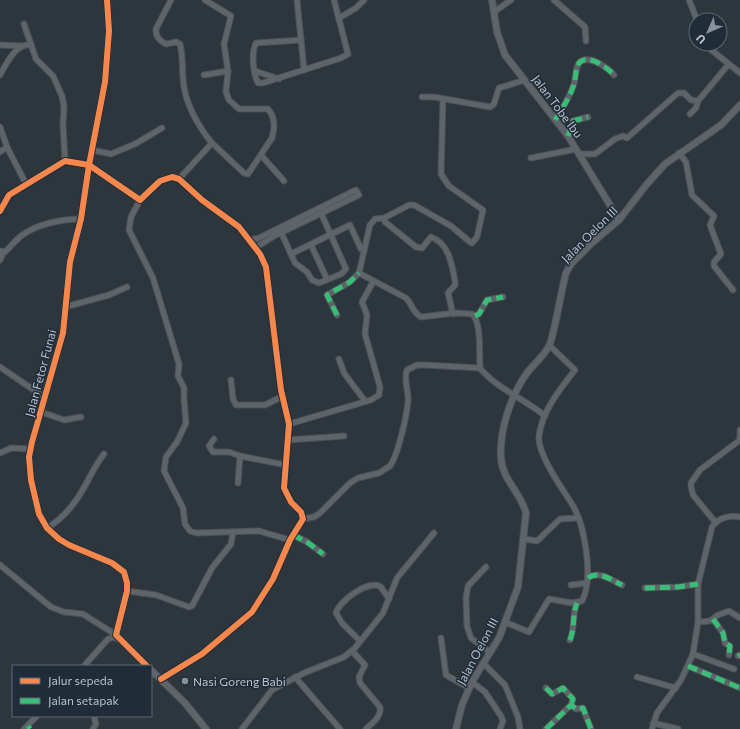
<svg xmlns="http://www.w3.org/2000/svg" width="740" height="729" viewBox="0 0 740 729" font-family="Commissioner,sans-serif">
<rect width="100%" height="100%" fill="#2d353d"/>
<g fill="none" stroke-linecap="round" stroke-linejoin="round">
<defs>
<g id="minor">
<path d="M171,0L156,29C155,37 160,41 166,44L176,42L180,44C183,55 182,67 183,78C184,101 197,125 212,143"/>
<polyline points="297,0 304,70"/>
<polyline points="554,0 585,27 586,41"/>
<polyline points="689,0 697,20"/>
<polyline points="494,12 511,0"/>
<polyline points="339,18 356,8 364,0"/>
<polyline points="24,24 36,59 53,76 62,96 64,107 63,124 65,161"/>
<path d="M301,40L256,43C251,53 253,73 258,83H263L341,58L348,54L334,0"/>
<polyline points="704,44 740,73"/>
<polyline points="0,45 23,46"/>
<polyline points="255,71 279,79"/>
<path d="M0,75C6,64 16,43 31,45"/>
<polyline points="204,75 228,71"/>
<polyline points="422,97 434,97 490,107 494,104 499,88 525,80"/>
<polyline points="690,114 696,108 698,101"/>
<path d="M555,120C562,109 570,97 574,84C576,78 575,69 579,63C588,53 608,68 614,75"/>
<polyline points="0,127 7,147 26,184"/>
<polyline points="568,136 573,121 588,117"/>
<polyline points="92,150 111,154 135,144 162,128"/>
<polyline points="0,152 7,147"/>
<polyline points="679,153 686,162 692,195 714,216 710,225 721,254 714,262 714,266 733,290"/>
<polyline points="580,154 595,154 615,139 623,136 627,138 678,93 684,93 691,100 698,101 728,65"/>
<polyline points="261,155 284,181"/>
<polyline points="531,158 576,149"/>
<path d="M179,179L212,143L244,173L248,174L272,138C275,128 275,117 268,109H239L229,100L226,92L228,71L224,44L231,16L205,0"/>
<polyline points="140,200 131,217 129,230 153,278 179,364 178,376 184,388 184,399 186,423 177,442 166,457 164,471 183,508 185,524 190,531 196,533 259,531 290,540"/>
<polyline points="0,211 9,195 65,161 89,165 140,200 160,181 172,177 179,179 202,200 239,227 260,254 266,267 281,390 289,424 284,488 291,502 301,512 303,519 290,540 273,579 252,612 202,654 161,679"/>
<path d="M384,218L385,222L416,247L422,248L431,237C449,243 452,265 455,281V285L448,293L453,314"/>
<polyline points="280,230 295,263 307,272 312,280 319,283 341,274 346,269 321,213"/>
<polyline points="250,240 259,238 356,190 359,195 274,236 255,248"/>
<polyline points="311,245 327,279"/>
<path d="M0,251L5,252C10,247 15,241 21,236C36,224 62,219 81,219"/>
<polyline points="291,254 350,225 361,249"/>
<polyline points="0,260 3,253"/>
<path d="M359,273L406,298C413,305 412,312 421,317L455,313L472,314C482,322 479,356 480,368C497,389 525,399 545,416"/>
<polyline points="65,307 109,295 127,287"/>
<polyline points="337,315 327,295 350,282 359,273 370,225 375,219 384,218 409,205 414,205 451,226 470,242 472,243 477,237 483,210 449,186 441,174 443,99"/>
<polyline points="475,316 479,314 487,300 503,297"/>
<polyline points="339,359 344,373 365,401"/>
<polyline points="0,367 44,397"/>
<polyline points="231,380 233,399 236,405 265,405 283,396"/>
<polyline points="41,412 64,420 81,417"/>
<polyline points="289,424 371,400 379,395 380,387 365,334 367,315 362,302 373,282"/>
<polyline points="214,439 209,446 213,452 229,452 240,456"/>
<polyline points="288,440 344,436"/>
<polyline points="0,453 11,448 30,449"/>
<polyline points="238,483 240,456 286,465"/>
<path d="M303,519L314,517L320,513L350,483L358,478L379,473L390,466C398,455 407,415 408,401C409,391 403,379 407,370L417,365H425L480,368"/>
<polyline points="716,523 693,495 691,487 691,483 700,470 740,440 740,430"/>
<path d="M47,528C64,518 77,501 86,484C92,473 96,464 104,454"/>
<polyline points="293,535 307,542 323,554"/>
<polyline points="524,539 537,541 560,519 577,518"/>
<polyline points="0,565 51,607 64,612 83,614 116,635"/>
<polyline points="486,567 468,586 466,598 467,626 471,638 490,652"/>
<path d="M588,578C599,570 611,580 622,585"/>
<polyline points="571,585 587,583"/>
<polyline points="645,588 678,587 698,584"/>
<polyline points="127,591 156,595 189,607 192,606 212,568 231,544 233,532"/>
<polyline points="713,619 723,633 725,643 730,646 729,655"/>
<path d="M505,622L529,632L549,599L572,603L582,601C594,578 585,522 570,501C561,487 537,453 539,436C542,411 560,389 575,370L549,345"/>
<polyline points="698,622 710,621 718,615 729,611 740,618"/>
<polyline points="441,638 446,675 469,688"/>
<path d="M570,640C575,628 572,615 577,603"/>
<path d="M360,641L342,623L336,613C339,601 369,579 381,587L389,599"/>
<path d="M352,651L365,665L359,677L360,683L380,707C382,717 372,723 366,729"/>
<polyline points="693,654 734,669"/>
<polyline points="738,656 740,655"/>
<polyline points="483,663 505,685 518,717 520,729"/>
<polyline points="84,666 108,639 114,637 118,639"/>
<polyline points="688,666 740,688"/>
<polyline points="295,677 340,729"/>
<polyline points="637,677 676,688"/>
<polyline points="472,682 485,692 501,716 503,721 500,729"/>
<polyline points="546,688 552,694 563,688 573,699 571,705"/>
<polyline points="653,723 678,729"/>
<polyline points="24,729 37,716"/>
<polyline points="93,729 96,724 94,716"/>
<polyline points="242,729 272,690 304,673 344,657 355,648 383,613 397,578 434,533"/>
<polyline points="546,729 571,705 576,709 583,708 591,729"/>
<path d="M652,729L657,713L681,680L693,654L698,622V584L712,527C717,518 730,515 740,517"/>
</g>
<g id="tertiary">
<polyline points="107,0 109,31 105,82 89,165 81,219 70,262 63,333 32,442 29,457 31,480 39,514 47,528 59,539 69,545 112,563 124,572 127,583 127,591 116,635 147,666"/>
<polyline points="492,0 497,32 505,55 568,136 619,220"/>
<polyline points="151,670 185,703 206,729"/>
<path d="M456,729L462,705L472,682L499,638L518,587L526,513C521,493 502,479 501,458C499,431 511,395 527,373C534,364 546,354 550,344C557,321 560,296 566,273L571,264L592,243L619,220L647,184L665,164L721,125L740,105"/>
</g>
</defs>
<use href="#minor" stroke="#4c5157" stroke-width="7"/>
<use href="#tertiary" stroke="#4c5157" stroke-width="8"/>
<use href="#minor" stroke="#5e646a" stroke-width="5"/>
<use href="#tertiary" stroke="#5e646a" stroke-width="6"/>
<g stroke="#3abd76" stroke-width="5" stroke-dasharray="10 5" stroke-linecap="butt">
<path d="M555,120C562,109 570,97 574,84C576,78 575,69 579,63C588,53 608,68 614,75"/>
<polyline points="568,136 573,121 588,117"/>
<polyline points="337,315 327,295 350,282 359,273"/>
<polyline points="475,316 479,314 487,300 503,297"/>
<polyline points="293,535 307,542 323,554"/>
<path d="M588,578C599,570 611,580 622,585"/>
<polyline points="645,588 678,587 698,584"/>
<polyline points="713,619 723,633 725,643 730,646 729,655"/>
<path d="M570,640C575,628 572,615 577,603"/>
<polyline points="738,656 740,655"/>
<polyline points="688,666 740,688"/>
<polyline points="546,688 552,694 563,688 573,699 571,705"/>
<polyline points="28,726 30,729"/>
<polyline points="546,729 571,705 576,709 583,708 591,729"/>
</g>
<defs>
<g id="cycleway">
<polyline points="107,0 109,31 105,82 89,165 81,219 70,262 63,333 32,442 29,457 31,480 39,514 47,528 59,539 69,545 112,563 124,572 127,583 127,591 116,635 147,666"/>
<polyline points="0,211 9,195 65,161 89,165 140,200 160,181 172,177 179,179 202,200 239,227 260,254 266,267 281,390 289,424 284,488 291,502 301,512 303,519 290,540 273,579 252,612 202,654 161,679"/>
</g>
</defs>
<use href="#cycleway" stroke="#202c38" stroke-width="8"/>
<use href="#cycleway" stroke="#f5874c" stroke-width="6"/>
</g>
<circle fill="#88919b" stroke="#202c38" stroke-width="1.5" cx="185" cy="681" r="4"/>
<g text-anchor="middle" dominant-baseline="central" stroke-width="3" stroke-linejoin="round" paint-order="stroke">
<g font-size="12" fill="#b9c2cd" stroke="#202c38">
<text transform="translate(558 106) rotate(53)">Jalan Tobe Ibu</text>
<text transform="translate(589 234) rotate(-45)">Jalan Oelon III</text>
<text transform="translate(40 373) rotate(-75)">Jalan Fetor Funai</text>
<text transform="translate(477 651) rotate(-62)">Jalan Oelon III</text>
</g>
<g font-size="12" fill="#b9c2cd" stroke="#202c38" text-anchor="start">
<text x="193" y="681">Nasi Goreng Babi</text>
</g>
</g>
<rect x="12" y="665" width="140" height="52" fill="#202c38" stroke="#5d6874"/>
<rect x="20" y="678" width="20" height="6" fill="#f5874c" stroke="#5d6874"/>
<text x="48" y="685" font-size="12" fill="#b9c2cd">Jalur sepeda</text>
<rect x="20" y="698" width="20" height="6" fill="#3abd76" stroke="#5d6874"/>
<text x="48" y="705" font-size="12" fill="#b9c2cd">Jalan setapak</text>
<g transform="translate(708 32) rotate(225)"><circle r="19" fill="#202c38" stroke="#5d6874"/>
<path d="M0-3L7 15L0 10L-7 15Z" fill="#88919b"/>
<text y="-6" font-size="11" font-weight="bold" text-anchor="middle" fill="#b9c2cd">U</text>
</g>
</svg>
